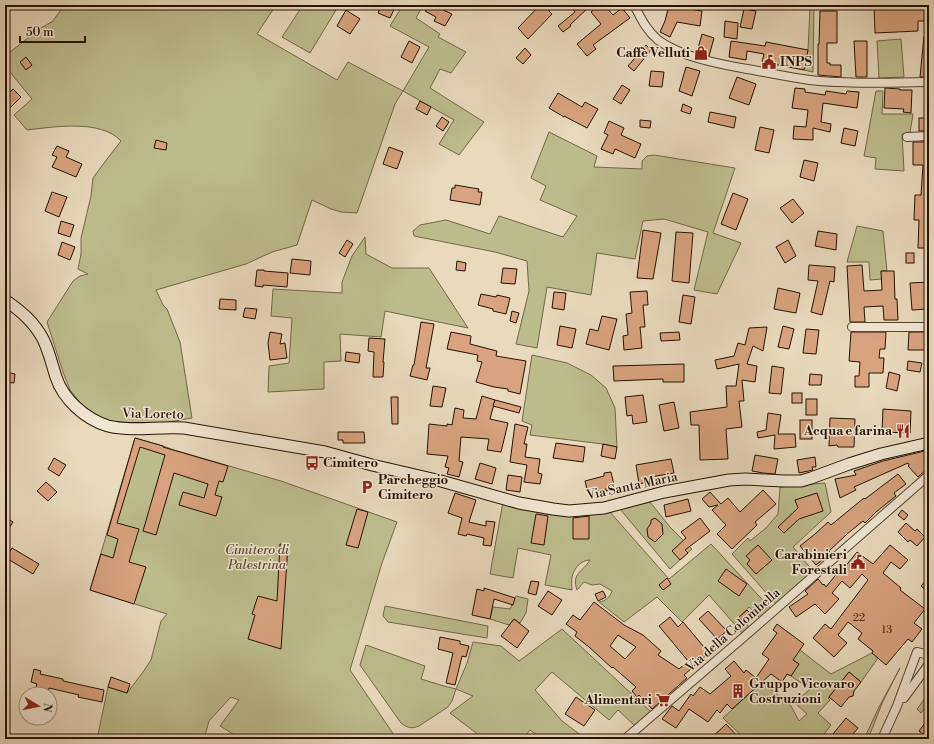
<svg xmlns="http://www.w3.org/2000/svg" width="934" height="744" viewBox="0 0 934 744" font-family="'Libre Bodoni',serif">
<rect width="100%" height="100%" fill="#e8dabb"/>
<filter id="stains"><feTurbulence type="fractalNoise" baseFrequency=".005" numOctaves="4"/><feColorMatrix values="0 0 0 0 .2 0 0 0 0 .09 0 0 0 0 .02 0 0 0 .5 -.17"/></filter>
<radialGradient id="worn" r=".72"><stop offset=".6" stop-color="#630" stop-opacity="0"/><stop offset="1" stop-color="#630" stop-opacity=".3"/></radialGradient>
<g fill="#bdbd8c" stroke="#726846">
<path d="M64,5H276L257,34L337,80L348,62L403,91L429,47L390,26L403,5H423L416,18L440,34L438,37L466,52L451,73L440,69L430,88L484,122L459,155L439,144L454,120L403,91L395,104L357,213L341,212L331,209L312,200L297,245L272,252L246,264L156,290L163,305L167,309L180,342L192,418L158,424H125L111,423L104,419L98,417L88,410L82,405L70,390L63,372L47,322L73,281L80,276L88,274L78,269L81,254V238L91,196L93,178L107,159L121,141C101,119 53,127 27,130L14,115L32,99L5,66V56L41,28L53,21Z"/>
<polygon points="303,5 339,5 310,53 282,37"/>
<polygon points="788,5 814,5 813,72 804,70 808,50 810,8 788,8"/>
<polygon points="901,39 904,77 879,78 877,41"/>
<polygon points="876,91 883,91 882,114 913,114 910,133 902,134 904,171 875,169 876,158 864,156"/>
<polygon points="549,132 597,156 594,167 642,169 642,161 647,156 654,155 735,168 713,233 741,243 717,294 694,290 708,232 664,219 643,221 635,259 597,253 591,295 547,287 537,348 516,344 529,291 527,261 495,252 414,236 413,231 420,225 446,220 490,234 499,216 563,237 577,216 540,200 546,186 531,178"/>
<polygon points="857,226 883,231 887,271 881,271 882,279 870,280 869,262 847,262"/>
<polygon points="365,237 366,254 392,268 429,268 468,328 385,311 381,337 340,334 341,361 324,362 324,389 268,392 269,366 289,363 292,318 271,316 273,289 342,293 342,282 352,256"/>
<polygon points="532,355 567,363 591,375 606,388 615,408 617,447 603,444 530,435 532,425 522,421"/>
<polygon points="135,438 163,446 174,450 281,481 397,522 382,563 350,670 394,735 403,737 401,739 314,739 309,734 303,739 241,739 220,726 239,700 231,697 209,721 204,739 97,739 108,687 127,693 143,672 151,660 161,621 167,614 90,590"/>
<polygon points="825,483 831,512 793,547 813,571 776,604 732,554 748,538 750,541 766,528 778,514 780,487"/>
<path d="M503,502L609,511L669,579L711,544L771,609L760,618L749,607L740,617L750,628L743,634L709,595L682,622L657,597L624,622L599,602C606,601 610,597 612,591L600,584L592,585L584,582L577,590C571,573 583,572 590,560C581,560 574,568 572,577C571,581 572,586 572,590L545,585L551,555L518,548L513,578L490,574Z"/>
<polygon points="650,502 670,527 692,549 670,569 620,509"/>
<polygon points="516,596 528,599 526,613 520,623 514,619 509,625 490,619 493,607 510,609"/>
<polygon points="385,606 488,626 487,638 388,622 383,616"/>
<path d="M562,629L651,712L635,726L618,710L609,720L552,672L535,690L562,721L586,739H542L530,730L523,739H484L450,713L473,696L456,689L452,701L448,707L419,726C412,729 407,728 401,723L360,665L366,645L425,666L421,679L444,686L456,689L467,663L473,642L501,646L519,661Z"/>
<polygon points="800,650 831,674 872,653 878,658 861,682 849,672 829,697 828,698 830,700 818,713 831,725 821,738 822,739 745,739 723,718 762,682 791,706 799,721 807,714 795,703 810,689 791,676 799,664 788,656"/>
<polygon points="900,668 883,701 868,739 864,739 879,707"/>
<polygon points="929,693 929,703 921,713 917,709"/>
</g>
<g fill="#d8a37e" stroke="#261200" fill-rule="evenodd">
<polygon points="381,5 396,5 390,18 378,13"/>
<polygon points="428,5 443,5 441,9 452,14 445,26 434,21 436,17 425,11"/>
<polygon points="540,5 543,5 552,14 528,39 518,28"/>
<polygon points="569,5 591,5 570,25 571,26 563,32 558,26 575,12"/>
<polygon points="599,5 604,5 613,15 622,8 630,18 593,45 596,49 587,56 577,44 601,24 591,12"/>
<polygon points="669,5 679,5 679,7 702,11 700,26 677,22 670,37 660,32 665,21"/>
<polygon points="874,5 929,5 929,21 918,21 918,31 875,33"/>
<polygon points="744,9 756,11 752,29 740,27"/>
<polygon points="346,10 360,19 350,34 337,26"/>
<polygon points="820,11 837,11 837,43 827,43 827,63 830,63 830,65 841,65 841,77 818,75 818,44 819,44"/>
<polygon points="725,21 738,23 737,39 724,37"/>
<polygon points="702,34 714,38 709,56 697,52"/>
<polygon points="924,36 929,36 929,77 920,77"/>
<polygon points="409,41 420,47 412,63 401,57"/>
<polygon points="731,41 765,46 766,42 808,50 804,70 762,62 764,54 747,51 746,60 729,57"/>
<polygon points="854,41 867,41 867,77 856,77"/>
<polygon points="646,45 651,50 634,71 628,66"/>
<polygon points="525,48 531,55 523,64 516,58"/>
<polygon points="26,57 32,65 26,70 20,62"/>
<polygon points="686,67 700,71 692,96 679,91"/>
<polygon points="651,71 664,72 662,87 649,86"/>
<polygon points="737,77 756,84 749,105 729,98"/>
<polygon points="622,85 630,90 621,104 613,99"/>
<polygon points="795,88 805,89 805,92 825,95 826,91 846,94 847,91 859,92 857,108 823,103 821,122 831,124 830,132 813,128 813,140 793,139 794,126 806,127 808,110 792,108"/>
<polygon points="885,88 900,89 900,90 912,90 911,113 903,112 904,109 884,108"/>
<polygon points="13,89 21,97 5,113 5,97"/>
<polygon points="558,93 582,107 585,102 598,109 587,128 564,116 564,117 549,108"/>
<polygon points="420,101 431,107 427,115 416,109"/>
<polygon points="683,104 692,108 690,114 681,111"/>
<polygon points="710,112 736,117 734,128 708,122"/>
<polygon points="442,117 449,122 443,131 436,126"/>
<rect x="919" y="118" width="10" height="13"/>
<polygon points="640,120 651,121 650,128 640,127"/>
<polygon points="609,121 624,128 621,135 641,144 635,158 615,149 613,154 601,149 608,135 604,133"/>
<polygon points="760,127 774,130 769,153 755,150"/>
<polygon points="844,128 858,131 855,146 841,143"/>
<polygon points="156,140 167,143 166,150 154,148"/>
<polygon points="913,142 929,142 929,248 918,248 919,220 914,220 915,195 921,195 923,165 913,165"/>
<polygon points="57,146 69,151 66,157 82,164 76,177 52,167 57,157 52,155"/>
<polygon points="389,147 403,152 397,169 383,164"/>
<polygon points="804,160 818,163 814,181 800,177"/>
<polygon points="455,185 479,189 478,192 482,192 480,205 450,200 452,188 455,188"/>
<polygon points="52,192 67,197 59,217 45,211"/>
<polygon points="733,193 748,199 736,230 721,224"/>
<polygon points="793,199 804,213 792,223 780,208"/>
<polygon points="61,221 74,225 70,237 58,233"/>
<polygon points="643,230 661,233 653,279 637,278"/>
<polygon points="818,231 837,234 836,250 815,246"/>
<polygon points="676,232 693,233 689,283 672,281"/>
<polygon points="347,240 353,244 345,257 339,253"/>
<polygon points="788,240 796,256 785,263 776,247"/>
<polygon points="62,242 75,247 70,260 58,255"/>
<rect x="906" y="253" width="8" height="10"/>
<polygon points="292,259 311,261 310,275 290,273"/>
<polygon points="457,261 466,263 465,271 456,270"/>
<polygon points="809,265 835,267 834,282 830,281 822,315 811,312 818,281 808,280"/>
<polygon points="862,265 864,291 882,290 881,271 894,271 895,299 897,299 898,320 884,320 883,306 864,307 865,322 850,322 847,266"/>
<polygon points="503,268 517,269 515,284 501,283"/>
<polygon points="257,270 264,270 264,271 288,273 287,287 263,285 263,287 255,286"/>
<polygon points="929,282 929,309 912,310 910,283"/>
<polygon points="778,288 800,293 796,313 774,309"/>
<polygon points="647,291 648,305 643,305 645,327 640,327 642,348 624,350 623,336 628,335 626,314 632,313 630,292"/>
<polygon points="554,292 566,293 564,310 552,308"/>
<polygon points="481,294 496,297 497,295 510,298 506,314 493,311 493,309 478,305"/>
<polygon points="683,295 695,297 691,324 679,322"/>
<polygon points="220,299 236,300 236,310 219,309"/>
<polygon points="245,308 257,309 255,319 243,317"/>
<polygon points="512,311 519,313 516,323 510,321"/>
<polygon points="602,316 617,319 609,350 586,344 590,329 598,331"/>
<polygon points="421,322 434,324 426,368 430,368 427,380 410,376 413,365 414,365"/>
<polygon points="560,326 576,329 572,348 557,345"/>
<polygon points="783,326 794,329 789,349 778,347"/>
<polygon points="767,327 763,351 753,346 747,364 757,366 755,382 742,380 744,401 739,401 742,427 726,429 728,459 700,460 699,425 691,425 690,412 727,407 726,386 736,386 739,364 717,369 715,360 734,356 738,343 745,345 749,328"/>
<polygon points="806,329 819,330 816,354 803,353"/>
<polygon points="270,332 282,334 280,344 285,343 287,358 270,360 268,343"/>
<polygon points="451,332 471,336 470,344 497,351 496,356 526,361 520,394 508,391 508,389 494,387 476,382 482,362 477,361 478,355 447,349"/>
<polygon points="679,332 680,340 661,341 660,333"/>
<polygon points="851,332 886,332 885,349 880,349 879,358 884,358 883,373 869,373 869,387 855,387 855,376 859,376 860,362 849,361"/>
<polygon points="909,332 929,332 928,350 908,350"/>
<polygon points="369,338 385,339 383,362 384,362 383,377 373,377 374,352 368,351"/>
<polygon points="346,352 360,354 359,363 345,361"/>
<polygon points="908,361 922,363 920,372 907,370"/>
<polygon points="684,364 684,382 663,382 663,379 614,381 613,366"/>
<polygon points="772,366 784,368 781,394 769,393"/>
<polygon points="5,372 15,374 14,383 5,382"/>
<polygon points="889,372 900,375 897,391 886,388"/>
<polygon points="810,374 822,375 821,385 809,385"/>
<polygon points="433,386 446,388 442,407 430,406"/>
<rect x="792" y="393" width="10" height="10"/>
<polygon points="643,395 647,422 633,424 632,415 627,416 625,397"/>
<polygon points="482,396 495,400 490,419 508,423 501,452 487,450 489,439 461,437 459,461 463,462 459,477 447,474 449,468 445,467 448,456 427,454 429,424 447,426 447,424 452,425 455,408 464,410 463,418 476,419"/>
<polygon points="391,397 398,397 398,424 392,424"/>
<rect x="806" y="399" width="11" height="16"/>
<polygon points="495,400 521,407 519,413 493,406"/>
<polygon points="674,402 679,428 664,431 659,405"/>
<polygon points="883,409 911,411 910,433 882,432"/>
<polygon points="768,413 781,415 778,434 795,434 796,447 774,449 775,435 758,438 757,432 766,430"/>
<polygon points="830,418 855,419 854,447 838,447 837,445 829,446"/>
<rect x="800" y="420" width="12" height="19"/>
<polygon points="515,424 528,427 524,444 527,444 525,457 540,459 538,473 542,474 540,484 524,482 527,465 510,462"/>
<polygon points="338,432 364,432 365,443 343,443 343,440 338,440"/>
<polygon points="135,438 163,446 163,447 228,466 223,482 219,481 215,495 222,497 216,516 179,505 183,492 204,498 208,484 174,473 156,535 143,531 165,455 140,447 117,523 139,529 129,562 146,567 134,604 90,590 101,554 113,558 118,539 107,535"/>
<polygon points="556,443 585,447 583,462 553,458"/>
<polygon points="603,444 617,447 615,459 601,456"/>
<polygon points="929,450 929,467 918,477 908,466 909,465 908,463 854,487 856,490 840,498 835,479 856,475 854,471 883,461"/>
<polygon points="755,455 778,459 775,474 763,473 752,471"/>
<polygon points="815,457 816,467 812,467 813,470 799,473 797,460"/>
<polygon points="54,458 66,465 59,476 48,469"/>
<polygon points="671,459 674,473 651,477 651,481 639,484 636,465"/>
<polygon points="480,463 496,468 492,484 475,479"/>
<polygon points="611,472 615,489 606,491 606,489 588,493 585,481 604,476 604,473"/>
<polygon points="898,474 906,484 894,493 896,496 876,512 865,523 863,521 847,534 829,551 831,553 816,565 800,546 815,534 828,522 831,525 864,498 865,499"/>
<polygon points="508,475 522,477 520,492 506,490"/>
<polygon points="46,482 57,492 48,501 37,491"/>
<polygon points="763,490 776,504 755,522 757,525 732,549 717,534 726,525 712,510 718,505 709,507 702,499 710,492 721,504 728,498 740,512"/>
<polygon points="455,493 476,500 469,522 486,526 486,521 495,522 491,546 483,545 484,538 467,534 466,536 458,534 462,518 448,513"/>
<polygon points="817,493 823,511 799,519 784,533 778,527 798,508 795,500"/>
<polygon points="688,499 691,511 666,517 664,505"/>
<polygon points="357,509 368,512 358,548 346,545"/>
<polygon points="902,510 908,515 904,520 898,515"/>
<polygon points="536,514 548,516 544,545 531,543"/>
<polygon points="589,516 589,539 573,539 573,518"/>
<polygon points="5,517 13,522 5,534"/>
<polygon points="655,518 662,524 663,534 655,542 648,537 647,529 651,523 651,520"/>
<polygon points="700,518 710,531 685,550 688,553 680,560 672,551 686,538 681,532"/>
<polygon points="906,523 915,531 917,529 925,537 917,546 910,540 908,542 898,532"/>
<polygon points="280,544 288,545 281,649 248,639 255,615 252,614 258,596 277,601"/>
<polygon points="758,545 772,560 756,574 747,564 750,560 746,556"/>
<polygon points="890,545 908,560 900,569 891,562 883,573 901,588 900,590 925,609 914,623 922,629 912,642 908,639 886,665 872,653 873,651 858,639 862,633 848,622 838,635 847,643 834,657 813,638 825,624 831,629 868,580 862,574 850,588 842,581 832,593 839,599 825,614 815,604 796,617 789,607 808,594 805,591 818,579 823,585 824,584 826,587 843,566 844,568 857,552 873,564"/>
<polygon points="12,548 39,564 33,574 6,558"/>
<polygon points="726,569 747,584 739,596 718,581"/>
<polygon points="929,577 929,593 921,586"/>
<polygon points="667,578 671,584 663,590 659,585"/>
<polygon points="531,581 539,582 536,595 528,593"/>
<polygon points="484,588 515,598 513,605 494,599 490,619 472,615 477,589 484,591"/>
<polygon points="548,591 562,600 552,615 538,606"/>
<polygon points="603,591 606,597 598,601 595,594"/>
<path d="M594,602L624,625L643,635L661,651L658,655L679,669L688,661L659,626L670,617L678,627L683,622L709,653L684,675L687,678L652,709L639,695L637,697L632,691L636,687L613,667L612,668L589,647L575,636L577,632L566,624L573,615L580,620ZM618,635L636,647L625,659L610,646Z"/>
<polygon points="747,610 754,617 746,625 739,617"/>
<polygon points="708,611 727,631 717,639 699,619"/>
<polygon points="514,619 529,631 517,648 501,636"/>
<polygon points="777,624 804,644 793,660 799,664 791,676 787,674 782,682 771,674 732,709 727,704 720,713 717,710 708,722 689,709 676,728 662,719 672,706 679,711 691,694 693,696 700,687 710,694 731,676 725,669 734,661 744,673 746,670 756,678 769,659 762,654 777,633 773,630"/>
<polygon points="440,637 460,641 460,644 469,646 466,657 462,656 455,685 446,683 453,653 438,649"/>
<polygon points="34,669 41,671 40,674 63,679 63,681 104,690 102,702 78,697 79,695 49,688 48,693 35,690 37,684 31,682"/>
<polygon points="849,672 861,682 854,691 853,696 849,697 841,707 829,697"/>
<polygon points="111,677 130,684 127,693 108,687"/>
<polygon points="576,697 595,710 584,726 565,714"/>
<polygon points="846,718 858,728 849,739 829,739"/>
<polygon points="929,718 929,739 919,731"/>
<polygon points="726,724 740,739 710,739 723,727"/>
</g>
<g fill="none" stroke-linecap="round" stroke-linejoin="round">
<defs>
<g id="street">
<path d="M634,5C641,18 646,30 658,40C681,57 719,64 747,69C771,73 795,79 819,81C856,84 893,83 929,82"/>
<polyline points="907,137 929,136"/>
<polyline points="852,327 929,327"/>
<polyline points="904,698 929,664"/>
<polyline points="625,739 745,636 929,475"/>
<polyline points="882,739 897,706 917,652 929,655"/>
</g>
<path id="secondary" d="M5,300C21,311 34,322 43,339C49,351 52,365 56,377C63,399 85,419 108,426C133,432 159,426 184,428L325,452L372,465L441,481L519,503L553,509L569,511L604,508L664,492L729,480L745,479L784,481H801L811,478L849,464L881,454L929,443"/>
</defs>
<use href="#street" stroke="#56442f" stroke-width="10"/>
<use href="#secondary" stroke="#261200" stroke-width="13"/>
<use href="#street" stroke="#f0e7d3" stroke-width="8"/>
<use href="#secondary" stroke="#f0e7d3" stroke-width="11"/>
</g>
<defs>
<symbol id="shop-bare" viewBox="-9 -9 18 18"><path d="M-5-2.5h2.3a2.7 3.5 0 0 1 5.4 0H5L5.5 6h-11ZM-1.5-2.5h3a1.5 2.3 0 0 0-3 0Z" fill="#8f2418" stroke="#f0e7d3" stroke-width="2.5" paint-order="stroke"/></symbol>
<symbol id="civic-bare" viewBox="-9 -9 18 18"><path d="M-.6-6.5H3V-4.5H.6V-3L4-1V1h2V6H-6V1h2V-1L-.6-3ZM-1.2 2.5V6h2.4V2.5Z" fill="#8f2418" stroke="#f0e7d3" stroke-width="2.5" paint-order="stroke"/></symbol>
<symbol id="restaurant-bare" viewBox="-9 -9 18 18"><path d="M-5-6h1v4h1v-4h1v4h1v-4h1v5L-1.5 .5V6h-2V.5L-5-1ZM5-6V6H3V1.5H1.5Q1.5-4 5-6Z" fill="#8f2418" stroke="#f0e7d3" stroke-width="2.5" paint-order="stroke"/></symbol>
<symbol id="bus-bare" viewBox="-9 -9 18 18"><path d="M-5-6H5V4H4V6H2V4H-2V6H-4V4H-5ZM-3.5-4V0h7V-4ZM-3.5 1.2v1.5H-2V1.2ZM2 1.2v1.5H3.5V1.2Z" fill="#8f2418" stroke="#f0e7d3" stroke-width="2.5" paint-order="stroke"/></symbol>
<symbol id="parking-bare" viewBox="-9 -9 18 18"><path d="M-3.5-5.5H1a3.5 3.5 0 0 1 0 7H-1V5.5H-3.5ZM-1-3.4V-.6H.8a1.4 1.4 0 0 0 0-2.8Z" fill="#8f2418" stroke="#f0e7d3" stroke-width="2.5" paint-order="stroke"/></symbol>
<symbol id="building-bare" viewBox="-9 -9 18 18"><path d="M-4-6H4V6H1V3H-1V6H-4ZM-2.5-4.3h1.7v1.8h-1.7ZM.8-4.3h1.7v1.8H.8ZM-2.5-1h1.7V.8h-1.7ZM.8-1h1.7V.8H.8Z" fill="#8f2418" stroke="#f0e7d3" stroke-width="2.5" paint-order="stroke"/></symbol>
<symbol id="supermarket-bare" viewBox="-9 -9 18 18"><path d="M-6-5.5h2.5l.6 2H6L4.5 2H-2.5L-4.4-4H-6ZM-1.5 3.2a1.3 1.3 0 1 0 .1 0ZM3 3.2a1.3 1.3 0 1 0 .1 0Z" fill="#8f2418" stroke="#f0e7d3" stroke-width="2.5" paint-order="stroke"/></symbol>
</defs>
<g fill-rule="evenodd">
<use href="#shop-bare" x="691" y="43" width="20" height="20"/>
<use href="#civic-bare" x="759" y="52" width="20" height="20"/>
<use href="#restaurant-bare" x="893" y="421" width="20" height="20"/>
<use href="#bus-bare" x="302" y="453" width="20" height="20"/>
<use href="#parking-bare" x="357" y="477" width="20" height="20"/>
<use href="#civic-bare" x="848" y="552" width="20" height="20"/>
<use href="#building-bare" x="728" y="681" width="20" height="20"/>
<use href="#supermarket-bare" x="653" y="690" width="20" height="20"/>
</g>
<g text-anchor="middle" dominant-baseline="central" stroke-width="3" stroke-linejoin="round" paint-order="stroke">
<g font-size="11" fill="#523620">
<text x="859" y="618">22</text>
<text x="887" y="630">13</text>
</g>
<g font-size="13" font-weight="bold" fill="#261200" stroke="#f0e7d3" text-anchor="end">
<text x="690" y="53">Caffè Velluti</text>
<text x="780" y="62" text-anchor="start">INPS</text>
<text x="892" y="431">Acqua e farina</text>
<text x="323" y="463" text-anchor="start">Cimitero</text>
<text x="378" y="480" text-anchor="start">Parcheggio<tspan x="378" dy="15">Cimitero</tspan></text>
<text x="847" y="555">Carabinieri<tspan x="847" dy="15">Forestali</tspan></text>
<text x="749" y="684" text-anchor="start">Gruppo Vicovaro<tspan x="749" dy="15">Costruzioni</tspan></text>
<text x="652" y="700">Alimentari</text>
</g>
<g font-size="13" fill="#261200" stroke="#f0e7d3">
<text transform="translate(153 414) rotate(1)">Via Loreto</text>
<text transform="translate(632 486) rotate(-12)">Via Santa Maria</text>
<text transform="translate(733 630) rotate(-41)">Via della Colombella</text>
</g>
<g font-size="13" font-style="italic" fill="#5b4e31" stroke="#f0e7d3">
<text x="257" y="550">Cimitero di<tspan x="257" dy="15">Palestrina</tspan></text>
</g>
</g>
<rect width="934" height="744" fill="none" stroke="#e8dabb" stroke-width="20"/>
<rect x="6" y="6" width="922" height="732" fill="none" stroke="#261200" stroke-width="2"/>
<rect x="10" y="10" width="914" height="724" fill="none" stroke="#261200"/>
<g transform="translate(38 706) rotate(100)"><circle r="19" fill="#f0e7d3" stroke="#9f927f"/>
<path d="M0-3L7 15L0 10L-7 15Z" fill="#8f2418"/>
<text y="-6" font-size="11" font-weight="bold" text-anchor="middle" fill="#261200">N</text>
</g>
<path d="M20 36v6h65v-6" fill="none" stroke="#261200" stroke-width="2"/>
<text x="26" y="36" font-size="12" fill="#261200" stroke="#f0e7d3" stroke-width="3" paint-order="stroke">50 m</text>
<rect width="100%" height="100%" filter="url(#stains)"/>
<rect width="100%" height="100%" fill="url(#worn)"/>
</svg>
